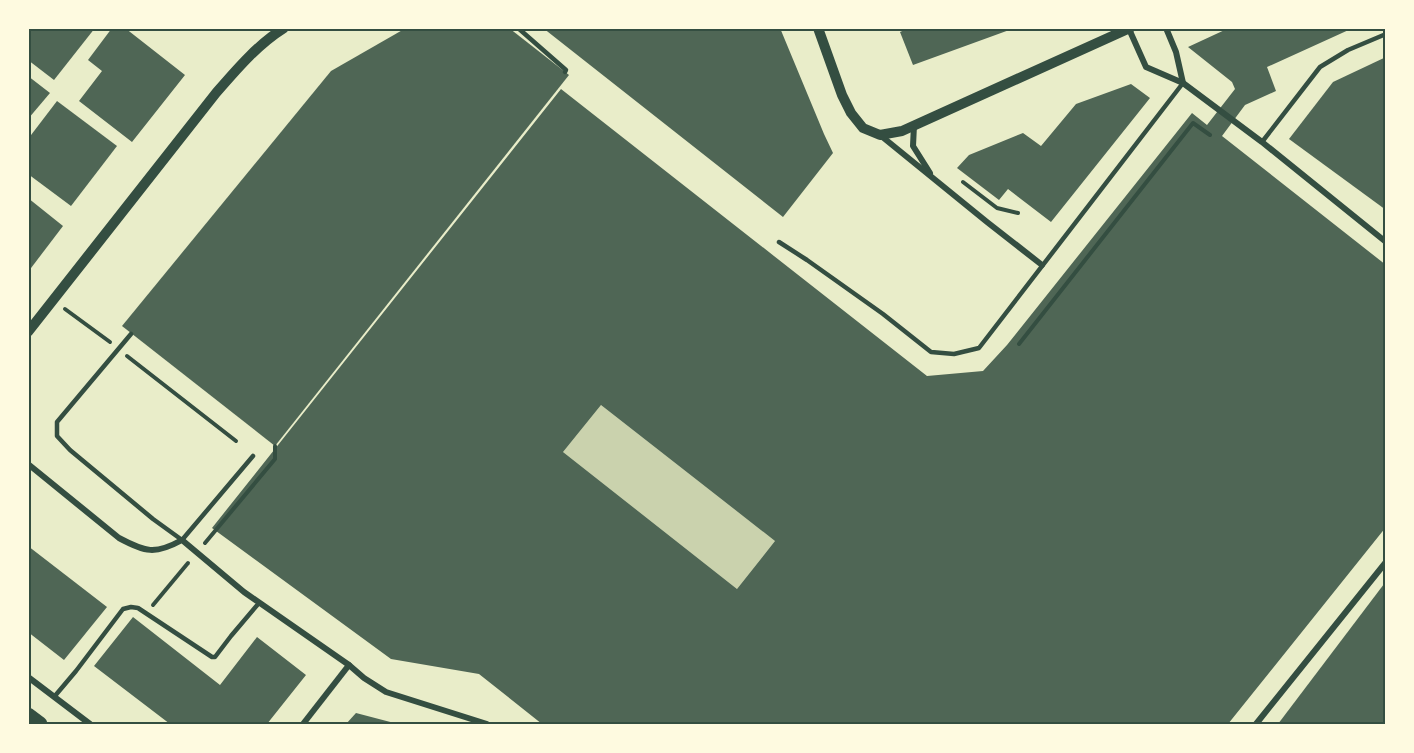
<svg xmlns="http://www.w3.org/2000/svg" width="1414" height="753" viewBox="0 0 1414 753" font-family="Helvetica,sans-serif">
<rect width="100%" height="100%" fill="#e9edc9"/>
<polygon fill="#cad2ad" points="601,405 775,541 737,589 563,452"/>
<g fill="#4f6655" fill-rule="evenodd">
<polygon points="28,28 95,28 54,80 28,60"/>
<polygon points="112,28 125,28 185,75 132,142 79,101 102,71 88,60"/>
<polygon points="406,28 509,28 569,75 275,446 122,326 331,71"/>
<polygon points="543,28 780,28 824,134 833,153 783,217"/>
<polygon points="909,28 1012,28 1012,29 913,65 900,32"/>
<path d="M1229,28H1353L1267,67L1276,91L1245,105L1222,136L1386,265V527L1228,724H542L479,674L391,659L212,528L561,89L927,376L983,371L1007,345L1192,113L1207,125L1235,89L1232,82L1188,47ZM601,405L775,541L737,589L563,452Z"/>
<polygon points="1386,57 1386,210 1289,139 1333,82"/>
<polygon points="28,76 50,93 28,119"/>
<polygon points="1131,84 1150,98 1051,222 1008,189 999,200 957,168 969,155 1023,133 1041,146 1076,104"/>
<polygon points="57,101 117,146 71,206 28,174 28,139"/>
<polygon points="28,198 63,226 28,272"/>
<polygon points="28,546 107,607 64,660 28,632"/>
<polygon points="1384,584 1386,586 1386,724 1278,724"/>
<polygon points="133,617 220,685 257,637 306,675 267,724 170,724 94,666"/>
<polygon points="356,713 398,724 346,724"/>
</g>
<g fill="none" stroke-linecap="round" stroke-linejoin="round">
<g stroke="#344e41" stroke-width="4">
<polyline points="963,182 997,208 1018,213"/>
<polyline points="65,309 110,342"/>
<polyline points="1019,344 1193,123 1210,135"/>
<polyline points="127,356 236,441"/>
<polyline points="205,543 275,459 275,446"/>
<polyline points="153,605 188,563"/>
</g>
<g stroke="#344e41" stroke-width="4.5">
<polyline points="518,28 566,70 565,72"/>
<polyline points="1262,142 1320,67 1348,50 1386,34"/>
<polyline points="779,242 807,260 883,314 931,352 954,354 979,348 1183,83"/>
<polyline points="131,334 57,422 57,436 70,450 153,519 182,540 253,456"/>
<polyline points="54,697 76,671 123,609 131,607 138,608 212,657 215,657 231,636 259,603"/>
</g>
<g stroke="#344e41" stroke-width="6">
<polyline points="1166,28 1176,52 1183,83"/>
<polyline points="1129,29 1146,67 1183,83 1262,142 1386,242"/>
<polyline points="914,125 913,146 930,173"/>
<polyline points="880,135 987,222 1042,265"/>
<path d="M28,464L119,538C145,552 155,555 182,540L244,592L349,665L364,678L386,692L487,724"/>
<polyline points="28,677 90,724"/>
<polyline points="303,724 349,665"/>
<polyline points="1256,724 1386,562"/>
</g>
<g stroke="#344e41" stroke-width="10">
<polyline points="818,28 842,95 851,113 863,128 880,135 902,131 1130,28"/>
<path d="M28,332L216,93C236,70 257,45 284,28"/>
</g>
<polyline stroke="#344e41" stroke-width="15" points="28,715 40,724"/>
</g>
<rect width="1414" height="753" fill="none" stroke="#fefae0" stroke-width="60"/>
<rect x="30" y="30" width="1354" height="693" fill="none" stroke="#344e41" stroke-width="2"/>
</svg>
